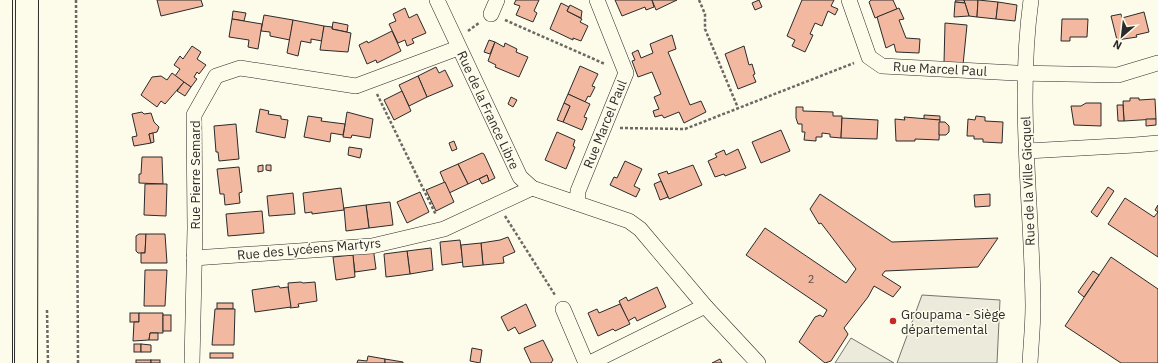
<svg xmlns="http://www.w3.org/2000/svg" width="1158" height="363" viewBox="0 0 1158 363" font-family="'IBM Plex Sans',sans-serif">
<rect width="100%" height="100%" fill="#fdfbea"/>
<g fill="#eceadb" stroke="#74746e">
<polygon points="922,295 1000,300 997,363 897,363"/>
<polygon points="851,338 894,363 835,363"/>
</g>
<g fill="#f2b8a0" stroke="#2b2b2b">
<polygon points="157,0 201,0 203,6 161,16"/>
<polygon points="516,0 539,0 534,11 537,13 533,22 516,15 520,6 514,4"/>
<polygon points="615,0 652,0 654,7 646,10 645,7 622,16"/>
<polygon points="652,0 677,0 656,10"/>
<polygon points="759,0 762,7 755,10 752,3"/>
<polygon points="802,0 834,0 831,6 838,9 835,15 828,11 822,26 815,23 810,34 813,35 805,52 792,46 795,40 787,36"/>
<polygon points="871,0 893,0 897,9 875,18 869,2"/>
<polygon points="956,0 964,0 965,3 955,2"/>
<polygon points="964,0 978,0 977,17 969,16"/>
<polygon points="978,0 998,2 996,19 977,17"/>
<polygon points="955,2 965,3 969,16 954,17"/>
<polygon points="998,2 1017,5 1015,21 996,19"/>
<polygon points="561,3 569,7 567,11 582,19 580,22 588,26 581,41 573,38 573,40 550,29"/>
<polygon points="570,5 582,11 581,18 567,11"/>
<polygon points="405,8 409,18 417,14 426,33 412,39 414,43 407,46 405,40 398,43 389,24 396,21 393,14"/>
<polygon points="899,8 904,19 899,20 906,38 920,39 919,53 896,52 894,44 886,48 877,17"/>
<polygon points="233,11 246,13 244,21 232,19"/>
<polygon points="1144,12 1149,32 1136,35 1137,37 1117,40 1111,16 1121,14 1122,18"/>
<polygon points="264,15 293,20 290,40 270,36 270,32 261,31"/>
<polygon points="232,19 262,24 258,49 248,47 249,40 229,37"/>
<polygon points="1062,19 1088,19 1087,37 1070,37 1070,41 1061,41"/>
<polygon points="293,20 324,26 322,41 311,39 311,43 301,41 298,56 287,53"/>
<polygon points="333,22 348,25 347,32 332,29"/>
<polygon points="945,23 967,25 963,65 944,63"/>
<polygon points="324,26 332,27 332,29 351,33 348,52 320,50"/>
<polygon points="392,31 401,51 377,63 376,60 367,64 359,45 367,41 368,43"/>
<polygon points="672,35 676,49 668,52 690,105 701,101 706,112 684,123 679,112 664,118 662,115 655,117 653,111 659,109 654,97 661,94 652,72 638,77 632,61 635,60 632,53 638,50 641,58 653,53 650,44"/>
<polygon points="489,40 495,42 490,54 484,52"/>
<polygon points="495,42 504,47 505,43 517,49 516,52 528,57 519,77 495,67 496,65 488,61"/>
<polygon points="192,46 201,52 197,59 206,65 199,74 197,72 194,77 197,79 191,87 175,76 180,69 174,65 180,56 183,59"/>
<polygon points="744,46 749,65 752,64 755,74 753,75 756,82 738,89 725,54"/>
<polygon points="580,66 598,74 592,86 595,87 590,97 588,96 585,102 568,94"/>
<polygon points="436,67 439,73 445,70 453,86 427,97 418,76"/>
<polygon points="172,73 184,82 165,104 161,101 157,107 141,95 152,77 161,76 167,80"/>
<polygon points="418,76 427,97 409,106 399,85"/>
<polygon points="184,82 191,87 185,96 177,91"/>
<polygon points="402,91 411,111 394,120 384,100"/>
<polygon points="568,94 590,104 584,117 587,118 582,130 563,122 570,106 564,103"/>
<polygon points="511,97 517,100 513,107 508,104"/>
<polygon points="1130,98 1139,98 1139,100 1155,99 1156,119 1124,121 1123,101 1130,101"/>
<polygon points="564,103 570,106 563,122 557,120"/>
<polygon points="1086,103 1101,103 1101,126 1074,125 1071,106 1081,106"/>
<polygon points="1117,105 1123,105 1124,121 1118,121"/>
<polygon points="796,107 803,107 803,111 833,112 833,116 842,116 841,138 830,137 830,134 822,133 822,137 816,137 816,141 804,140 805,132 802,132 802,124 798,124 796,118"/>
<polygon points="260,109 269,111 268,114 281,116 281,119 288,120 285,138 256,132"/>
<polygon points="142,112 144,114 151,113 154,122 159,127 157,132 149,134 151,143 134,146 132,137 137,136 132,114"/>
<polygon points="347,112 373,119 370,138 352,135 351,138 343,137"/>
<polygon points="924,115 940,116 940,120 924,120"/>
<polygon points="308,116 322,118 321,121 345,124 343,135 331,133 330,142 304,137"/>
<polygon points="976,116 985,117 985,121 1003,122 1002,143 983,142 983,139 974,139 974,136 967,136 968,119 975,120"/>
<polygon points="904,117 940,120 939,140 915,139 915,141 896,141 895,119 905,120"/>
<polygon points="842,118 878,120 877,139 841,138"/>
<polygon points="1146,119 1156,119 1156,125 1146,126"/>
<polygon points="939,122 945,122 949,126 949,132 946,135 939,135"/>
<polygon points="236,124 239,159 219,161 218,152 216,152 214,126"/>
<polygon points="781,130 790,151 761,163 752,142"/>
<polygon points="557,132 575,140 573,146 575,147 566,169 545,160"/>
<polygon points="153,133 154,142 151,143 149,134"/>
<polygon points="454,141 457,149 452,151 449,143"/>
<polygon points="349,147 362,149 360,158 348,155"/>
<polygon points="738,149 746,168 725,176 724,174 715,177 708,161 717,157 715,154 724,150 726,155"/>
<polygon points="482,153 484,154 495,178 489,181 487,175 468,184 458,164"/>
<polygon points="142,157 162,157 163,184 139,183 139,174 141,174"/>
<polygon points="625,161 642,169 634,186 640,189 636,197 610,185 614,177 617,178"/>
<polygon points="458,164 468,184 449,193 440,172"/>
<polygon points="263,165 263,171 258,172 258,166"/>
<polygon points="266,165 271,165 271,171 266,170"/>
<polygon points="693,165 702,185 669,199 658,174 667,171 668,174"/>
<polygon points="239,167 242,192 239,193 240,203 225,205 224,194 220,194 217,169"/>
<polygon points="487,175 489,181 482,184 479,179"/>
<polygon points="661,181 668,197 660,200 654,184"/>
<polygon points="445,182 454,202 436,211 426,190"/>
<polygon points="145,184 167,184 166,216 144,215"/>
<polygon points="1108,187 1114,191 1097,217 1091,212"/>
<polygon points="341,188 344,210 312,214 312,212 305,213 303,193"/>
<polygon points="420,192 429,212 407,223 397,202"/>
<polygon points="293,193 295,214 269,216 267,196"/>
<polygon points="820,194 892,242 998,238 978,267 885,271 882,275 901,287 893,297 874,286 868,297 844,328 848,334 847,336 831,361 825,363 799,342 815,317 820,315 823,317 827,310 746,255 765,228 846,283 856,269 821,223 819,224 810,209"/>
<polygon points="990,194 990,206 975,207 974,195"/>
<polygon points="1125,198 1154,217 1158,212 1155,210 1158,205 1158,257 1108,224"/>
<polygon points="390,202 393,225 369,228 366,205"/>
<polygon points="366,205 369,228 346,231 344,208"/>
<polygon points="262,211 264,233 228,236 226,214"/>
<polygon points="139,234 146,234 145,253 138,253 136,251 136,236"/>
<polygon points="146,234 165,234 167,263 141,263 141,253 145,253"/>
<polygon points="508,237 515,252 503,257 504,263 483,265 481,243 500,240"/>
<polygon points="460,240 463,262 442,265 440,242"/>
<polygon points="481,243 483,265 463,267 461,245"/>
<polygon points="373,247 376,269 355,272 352,250"/>
<polygon points="431,248 433,270 410,274 407,251"/>
<polygon points="407,251 410,274 386,277 384,254"/>
<polygon points="353,255 355,277 336,280 333,257"/>
<polygon points="1111,257 1158,289 1158,363 1121,363 1065,326"/>
<polygon points="145,270 167,270 165,306 144,306"/>
<polygon points="1093,271 1099,275 1084,297 1078,292"/>
<polygon points="301,282 303,283 315,282 317,301 298,304 299,307 290,308 288,283"/>
<polygon points="279,286 280,288 288,287 291,307 255,312 252,290"/>
<polygon points="657,287 666,307 637,321 635,317 628,321 619,301 626,297 628,301"/>
<rect x="217" y="303" width="16" height="6"/>
<polygon points="526,304 536,326 519,334 515,327 508,331 501,317"/>
<polygon points="620,304 630,324 615,331 613,329 598,336 588,313 597,309 599,313"/>
<polygon points="215,309 235,309 234,345 212,345"/>
<rect x="130" y="313" width="9" height="9"/>
<polygon points="139,313 163,313 163,333 150,333 149,340 133,341 134,322 139,322"/>
<rect x="163" y="315" width="8" height="16"/>
<polygon points="150,333 158,333 158,340 149,340"/>
<polygon points="543,340 553,360 551,363 531,363 524,348"/>
<rect x="134" y="344" width="7" height="8"/>
<polygon points="141,344 151,345 151,352 141,352"/>
<polygon points="472,348 482,350 480,363 470,361"/>
<rect x="210" y="353" width="23" height="5"/>
<polygon points="368,356 385,359 385,363 357,363 358,360 367,361"/>
<polygon points="385,359 403,362 403,363 385,363"/>
<polygon points="720,359 722,363 712,363"/>
<rect x="136" y="360" width="15" height="3"/>
<rect x="151" y="360" width="9" height="3"/>
</g>
<g fill="none" stroke-linecap="round" stroke-linejoin="round">
<defs>
<g id="street">
<polyline points="437,0 520,177 532,188 629,221 640,229 705,306 758,363"/>
<polyline points="849,0 869,57 882,66 1016,73 1118,75 1158,63"/>
<polyline points="491,14 497,0"/>
<polyline points="1027,151 1135,145 1158,143"/>
<polyline points="577,203 578,191 626,73 597,0"/>
<polyline points="194,258 372,246 444,229 532,188"/>
<polyline points="563,309 586,363"/>
<polyline points="192,363 195,228 194,115 216,76 240,68 356,86 458,48"/>
<polyline points="590,363 705,306"/>
<path d="M1030,363C1031,344 1033,325 1033,306C1032,204 1017,101 1031,0"/>
</g>
<g id="highway">
<polyline points="1,363 1,0"/>
<polyline points="26,363 27,0"/>
</g>
</defs>
<use href="#street" stroke="#2b2b2b" stroke-width="16"/>
<use href="#highway" stroke="#2b2b2b" stroke-width="24"/>
<g stroke="#6a6964" stroke-width="2.5" stroke-dasharray="3 2" stroke-linecap="butt">
<polyline points="76,0 78,363"/>
<polyline points="699,0 705,14 705,29 738,108"/>
<polyline points="505,20 605,64"/>
<polyline points="468,31 479,23"/>
<polyline points="377,94 436,215"/>
<polyline points="620,128 685,129 854,63"/>
<polyline points="505,216 555,295"/>
<polyline points="47,310 48,363"/>
</g>
<use href="#street" stroke="#fdfbea" stroke-width="15"/>
<use href="#highway" stroke="#fdfbea" stroke-width="22"/>
</g>
<circle fill="#c62828" stroke="#fdfbea" stroke-width="1.5" cx="893" cy="321" r="4"/>
<g text-anchor="middle" dominant-baseline="central" stroke-width="3" stroke-linejoin="round" paint-order="stroke">
<g font-size="11" fill="#5d4e48">
<text x="811" y="279">2</text>
</g>
<g font-size="13" fill="#2b2b2b" stroke="#fdfbea">
<text transform="translate(940 69) rotate(3)">Rue Marcel Paul</text>
<text transform="translate(488 110) rotate(65)">Rue de la France Libre</text>
<text transform="translate(605 124) rotate(-68)">Rue Marcel Paul</text>
<text transform="translate(195 175) rotate(-90)">Rue Pierre Semard</text>
<text transform="translate(1028 181) rotate(-92)">Rue de la Ville Gicquel</text>
<text transform="translate(309 249) rotate(-5)">Rue des Lycéens Martyrs</text>
</g>
<g font-size="13" fill="#2b2b2b" stroke="#fdfbea" text-anchor="start">
<text x="901" y="314">Groupama - Siège<tspan x="901" dy="15">départemental</tspan></text>
</g>
</g>
<g transform="translate(1122 36) rotate(208)" stroke="#fdfbea" stroke-width="3" paint-order="stroke">
<path d="M0-3L7 15L0 10L-7 15Z" fill="#2b2b2b"/>
<text y="-6" font-size="11" font-weight="bold" text-anchor="middle" fill="#2b2b2b">N</text>
</g>
</svg>
